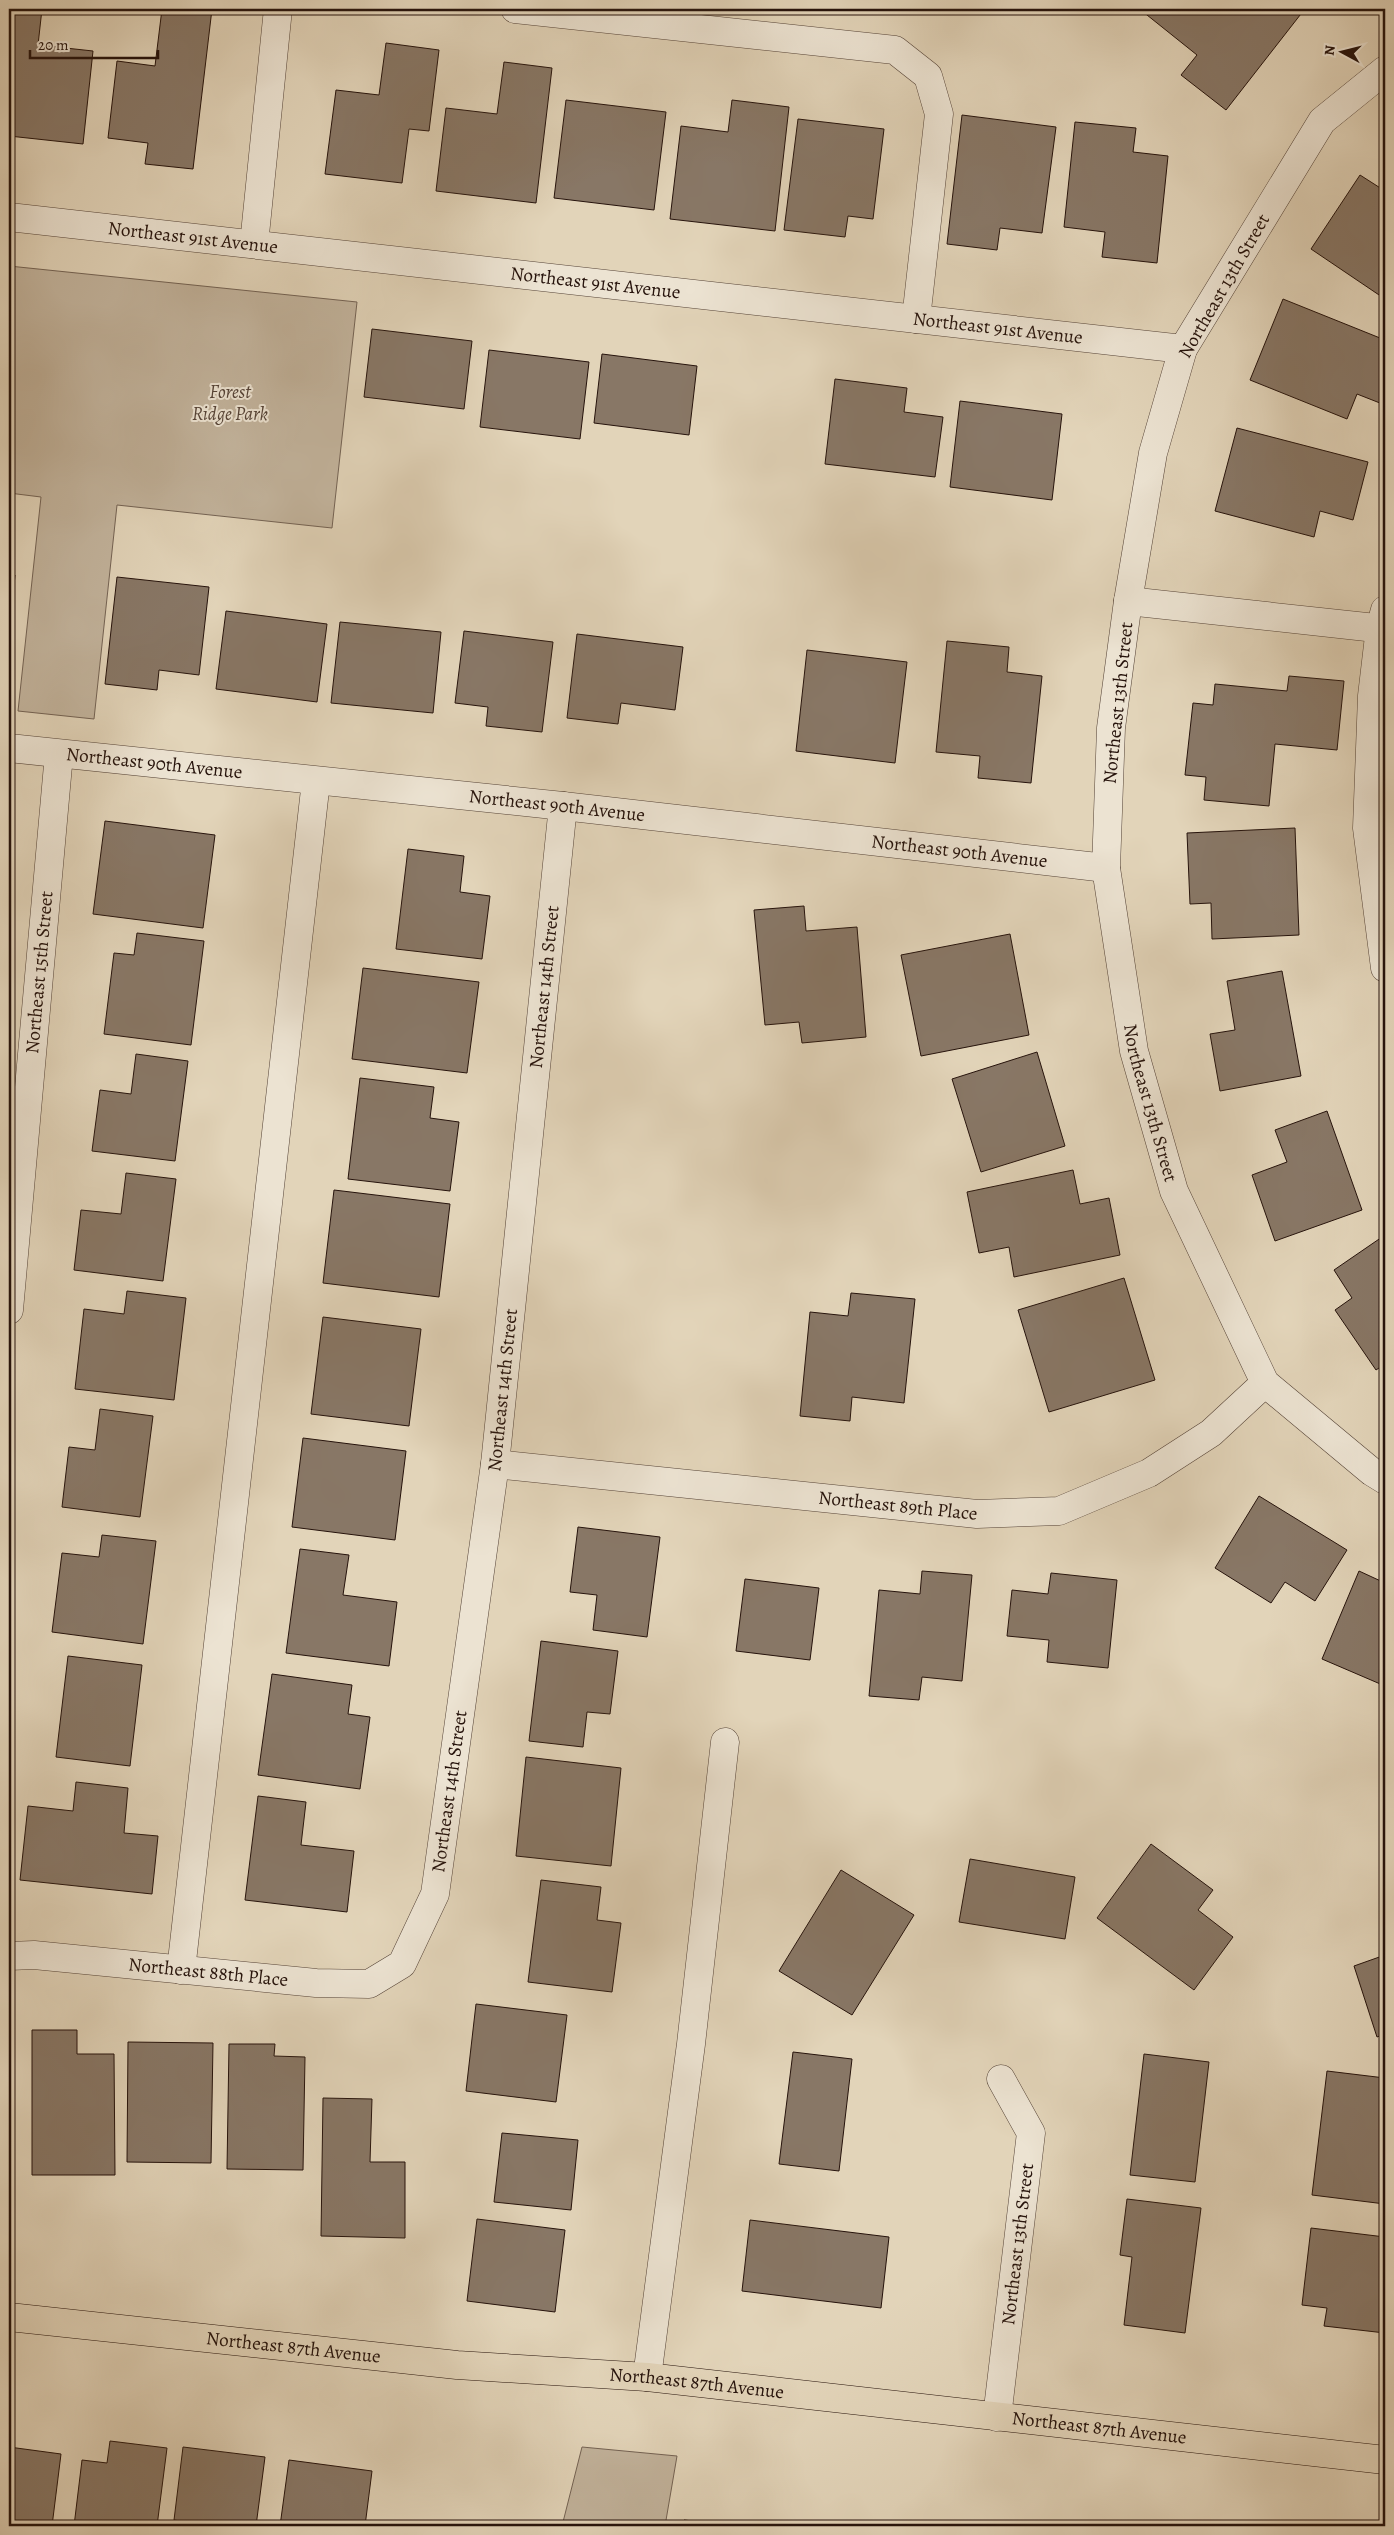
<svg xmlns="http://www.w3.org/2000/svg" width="1394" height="2535" viewBox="0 0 1394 2535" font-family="Alegreya,serif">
<rect width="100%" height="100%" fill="#e2d4b9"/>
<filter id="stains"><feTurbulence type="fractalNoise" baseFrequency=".004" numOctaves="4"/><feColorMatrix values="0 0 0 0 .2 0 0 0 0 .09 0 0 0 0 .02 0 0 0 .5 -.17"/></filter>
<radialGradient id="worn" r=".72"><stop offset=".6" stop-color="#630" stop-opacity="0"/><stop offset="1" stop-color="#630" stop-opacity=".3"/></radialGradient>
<g fill="#c2b39c" stroke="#746354">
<polygon points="9,266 357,302 332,528 117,505 94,719 18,711 41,497 9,493"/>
<polygon points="582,2447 677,2456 665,2526 562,2526"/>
</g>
<g fill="#876" stroke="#26130c">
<polygon points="9,9 42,9 38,45 93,51 83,144 9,136"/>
<polygon points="162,9 212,9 193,169 145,164 148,143 108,138 117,61 155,66"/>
<polygon points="1144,9 1302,9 1304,10 1226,110 1181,75 1197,55 1142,11"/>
<polygon points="386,43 439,50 429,131 409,129 402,183 325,174 336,90 379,95"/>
<polygon points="504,62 552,68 536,203 436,191 446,108 497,114"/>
<polygon points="566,100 666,112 654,210 554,198"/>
<polygon points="732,100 789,107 775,231 670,219 681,126 728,132"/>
<polygon points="962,115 1056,127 1042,233 1000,228 997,250 947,244"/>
<polygon points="798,119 884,129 873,219 848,216 845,237 784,230"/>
<polygon points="1075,122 1136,128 1133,152 1168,156 1157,263 1102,257 1105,232 1064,227"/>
<polygon points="1360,175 1385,191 1385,299 1311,249"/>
<polygon points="1283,299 1385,340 1385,405 1357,394 1347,419 1250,380"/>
<polygon points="372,329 472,341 464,409 364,397"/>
<polygon points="489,350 589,362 580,439 480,427"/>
<polygon points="602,354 697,366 689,435 594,423"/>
<polygon points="835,379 907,388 904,412 943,417 935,477 825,464"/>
<polygon points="960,401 1062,414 1052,500 950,487"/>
<polygon points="1237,428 1368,462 1353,520 1320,511 1314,537 1215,511"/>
<polygon points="9,574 15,575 9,639"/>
<polygon points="117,577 209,587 199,675 159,670 157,690 105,684"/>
<polygon points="226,611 327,624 317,702 216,689"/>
<polygon points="340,622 441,632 433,713 331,703"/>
<polygon points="464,631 553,642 542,732 486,726 488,707 455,703"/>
<polygon points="577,634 683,647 675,710 621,703 618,724 567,718"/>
<polygon points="947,641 1009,647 1007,672 1042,676 1031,783 978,778 980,756 936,752"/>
<polygon points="807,650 907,662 895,763 796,751"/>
<polygon points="1289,676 1344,681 1337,750 1275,744 1269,806 1204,800 1206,777 1185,775 1193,703 1213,705 1215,684 1287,691"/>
<polygon points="105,821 215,835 203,928 93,914"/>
<polygon points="1295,828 1299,935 1212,939 1211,903 1190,904 1187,833"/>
<polygon points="408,849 464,856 460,892 490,896 482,959 396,949"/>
<polygon points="804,906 806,931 857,927 866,1037 802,1043 799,1022 765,1025 754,910"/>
<polygon points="137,933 204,941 191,1045 104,1034 114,953 134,955"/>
<polygon points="1010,934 1029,1035 921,1056 901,955"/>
<polygon points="363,968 479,982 467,1073 352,1059"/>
<polygon points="1282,971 1301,1076 1220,1091 1210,1034 1235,1030 1227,981"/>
<polygon points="1037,1052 1065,1146 981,1172 952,1079"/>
<polygon points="136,1054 188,1061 175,1161 92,1151 100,1090 131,1094"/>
<polygon points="360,1078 434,1087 430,1118 459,1122 450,1191 348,1179"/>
<polygon points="1327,1111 1362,1210 1275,1241 1252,1175 1287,1162 1275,1130"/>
<polygon points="1073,1170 1080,1204 1109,1198 1120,1255 1014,1277 1009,1247 979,1253 967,1192"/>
<polygon points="126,1173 176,1179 163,1281 74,1270 81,1210 121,1214"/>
<polygon points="334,1190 450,1204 439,1297 323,1283"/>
<polygon points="1385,1235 1385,1364 1376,1370 1335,1310 1352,1298 1334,1270"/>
<polygon points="1124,1278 1155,1380 1049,1412 1018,1310"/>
<polygon points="127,1291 186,1298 174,1400 75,1389 84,1309 124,1314"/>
<polygon points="851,1293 915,1299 904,1403 852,1397 850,1421 800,1416 810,1312 848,1316"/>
<polygon points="323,1317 421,1329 409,1426 311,1414"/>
<polygon points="100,1409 153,1416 140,1517 62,1507 69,1447 95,1450"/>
<polygon points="303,1438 406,1451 395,1540 292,1527"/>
<polygon points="1259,1496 1347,1550 1315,1601 1285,1582 1271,1603 1215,1568"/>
<polygon points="578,1527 660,1537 647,1637 593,1630 597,1595 570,1592"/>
<polygon points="102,1535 156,1541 143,1644 52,1632 62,1553 99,1557"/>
<polygon points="300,1549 349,1555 343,1595 397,1602 389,1666 286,1653"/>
<polygon points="922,1571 972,1575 962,1681 922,1677 919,1700 869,1696 879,1590 920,1594"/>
<polygon points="1359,1571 1385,1583 1385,1686 1322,1659"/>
<polygon points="1051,1573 1117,1580 1108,1668 1047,1662 1049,1640 1007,1636 1012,1590 1048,1594"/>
<polygon points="745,1579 819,1588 810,1660 736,1651"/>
<polygon points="541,1641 618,1651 610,1714 587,1712 583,1747 529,1741"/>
<polygon points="68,1656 142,1665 130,1766 56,1757"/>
<polygon points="272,1674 352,1685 348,1714 370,1717 360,1789 258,1775"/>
<polygon points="526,1757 621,1768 611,1866 516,1856"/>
<polygon points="76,1782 128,1788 124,1833 158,1836 152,1894 20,1880 28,1806 73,1811"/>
<polygon points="258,1796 306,1802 301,1845 354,1851 347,1912 245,1900"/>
<polygon points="1151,1844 1213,1890 1198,1910 1233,1937 1194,1990 1097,1918"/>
<polygon points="970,1859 1075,1877 1065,1939 959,1922"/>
<polygon points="841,1870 914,1915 852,2015 779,1971"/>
<polygon points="541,1880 601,1887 597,1920 621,1923 612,1992 528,1982"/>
<polygon points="1385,1955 1385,2034 1377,2037 1354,1966"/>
<polygon points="476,2004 567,2015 556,2102 466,2091"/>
<polygon points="32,2030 77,2030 77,2054 114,2054 115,2175 32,2175"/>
<polygon points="128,2042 213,2043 211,2163 127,2162"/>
<polygon points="229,2044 275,2044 274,2056 305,2057 303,2170 227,2169"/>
<polygon points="793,2052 852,2059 839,2171 779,2164"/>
<polygon points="1144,2054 1209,2062 1195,2182 1130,2175"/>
<polygon points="1327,2071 1385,2078 1385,2104 1380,2145 1385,2146 1385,2204 1312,2195"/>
<polygon points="323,2098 372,2099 370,2162 405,2162 405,2238 321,2236"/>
<polygon points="502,2133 578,2140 571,2210 494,2202"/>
<polygon points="1127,2199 1201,2208 1185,2333 1124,2325 1132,2257 1120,2255"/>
<polygon points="477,2219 565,2230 555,2312 467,2301"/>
<polygon points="750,2220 889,2237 881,2308 742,2291"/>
<polygon points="1311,2228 1385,2237 1385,2333 1324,2326 1327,2308 1302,2305"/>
<polygon points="110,2441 167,2448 157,2526 74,2526 82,2460 107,2463"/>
<polygon points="9,2447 61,2454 52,2526 9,2526"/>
<polygon points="183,2447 265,2457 256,2526 210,2526 174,2520"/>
<polygon points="289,2460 372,2471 365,2526 280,2526"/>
<polygon points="684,2520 739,2526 683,2526"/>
</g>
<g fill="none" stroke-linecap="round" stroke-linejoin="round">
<defs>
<g id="minor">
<polyline points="515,9 895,50 928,76 939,114 916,319"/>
<path id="s1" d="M1385,70L1322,121L1183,349L1153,453L1128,601L1111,728L1106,868L1134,1051L1174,1191L1265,1383L1372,1472L1385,1480"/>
<path id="s2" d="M9,217L1183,349"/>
<polyline points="254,244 278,9"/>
<polyline points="1128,601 1385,629"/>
<polyline points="1385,610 1380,628 1372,696 1367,828 1385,968"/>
<path id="s3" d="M9,748L563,806L1106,868"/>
<path id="s4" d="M9,1310L59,754"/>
<path id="s5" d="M495,1464L977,1514L1059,1511L1149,1473L1211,1433L1265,1383"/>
<path id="s6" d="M9,1956L34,1955L316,1983L369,1984L402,1964L435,1894L495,1464L563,806"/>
<polyline points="181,1970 316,781"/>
<polyline points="647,2377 691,2044 725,1742"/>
<path id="s7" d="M997,2417L1031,2133L1001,2079"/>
</g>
<g id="major">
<path id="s8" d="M9,2317L457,2365L647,2377L1385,2460"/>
</g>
</defs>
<use href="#minor" stroke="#554337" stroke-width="29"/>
<use href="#major" stroke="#26130c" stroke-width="29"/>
<use href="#minor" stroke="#ece3d2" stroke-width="28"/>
<use href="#major" stroke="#e2d4b9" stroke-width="28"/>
</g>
<g text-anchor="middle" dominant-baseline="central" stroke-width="4" stroke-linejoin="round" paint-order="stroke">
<g font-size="19" fill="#26130c" stroke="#ece3d2">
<text stroke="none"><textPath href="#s2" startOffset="185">Northeast 91st Avenue</textPath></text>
<text stroke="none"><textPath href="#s2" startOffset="590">Northeast 91st Avenue</textPath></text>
<text transform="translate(1224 286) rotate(-60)">Northeast 13th Street</text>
<text stroke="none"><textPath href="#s2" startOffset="995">Northeast 91st Avenue</textPath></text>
<text transform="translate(1118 703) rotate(-84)">Northeast 13th Street</text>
<text stroke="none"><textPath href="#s3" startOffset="146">Northeast 90th Avenue</textPath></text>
<text stroke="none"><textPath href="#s3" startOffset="551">Northeast 90th Avenue</textPath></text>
<text stroke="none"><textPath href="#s3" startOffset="956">Northeast 90th Avenue</textPath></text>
<text stroke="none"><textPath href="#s4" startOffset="339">Northeast 15th Street</textPath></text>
<text stroke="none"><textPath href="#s6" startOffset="1391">Northeast 14th Street</textPath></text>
<text stroke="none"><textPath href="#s1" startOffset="1114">Northeast 13th Street</textPath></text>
<text stroke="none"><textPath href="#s6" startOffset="986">Northeast 14th Street</textPath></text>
<text stroke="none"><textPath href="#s5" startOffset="405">Northeast 89th Place</textPath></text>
<text stroke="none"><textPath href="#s6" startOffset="581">Northeast 14th Street</textPath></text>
<text stroke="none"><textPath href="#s6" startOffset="200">Northeast 88th Place</textPath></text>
<text stroke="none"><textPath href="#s7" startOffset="174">Northeast 13th Street</textPath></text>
<text stroke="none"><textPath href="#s8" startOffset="286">Northeast 87th Avenue</textPath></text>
<text stroke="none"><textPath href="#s8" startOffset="691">Northeast 87th Avenue</textPath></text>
<text stroke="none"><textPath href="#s8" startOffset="1096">Northeast 87th Avenue</textPath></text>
</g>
<g font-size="19" font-style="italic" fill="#554337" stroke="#ece3d2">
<text x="230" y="392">Forest<tspan x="230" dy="22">Ridge Park</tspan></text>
</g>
</g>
<rect width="1394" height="2535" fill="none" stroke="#e2d4b9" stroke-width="30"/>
<rect x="10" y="10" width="1374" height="2515" fill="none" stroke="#26130c" stroke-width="2.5"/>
<rect x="15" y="15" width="1364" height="2505" fill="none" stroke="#26130c"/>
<g transform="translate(1342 52) rotate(277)" stroke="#ece3d2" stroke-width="4" paint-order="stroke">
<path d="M0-4L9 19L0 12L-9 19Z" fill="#26130c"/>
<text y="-8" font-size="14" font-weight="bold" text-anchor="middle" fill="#26130c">N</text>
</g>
<path d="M30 50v8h128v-8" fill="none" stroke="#26130c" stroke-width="2.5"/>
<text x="38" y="50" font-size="15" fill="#26130c" stroke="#ece3d2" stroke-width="4" paint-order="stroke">20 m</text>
<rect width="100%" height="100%" filter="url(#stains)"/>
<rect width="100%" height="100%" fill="url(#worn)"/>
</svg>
